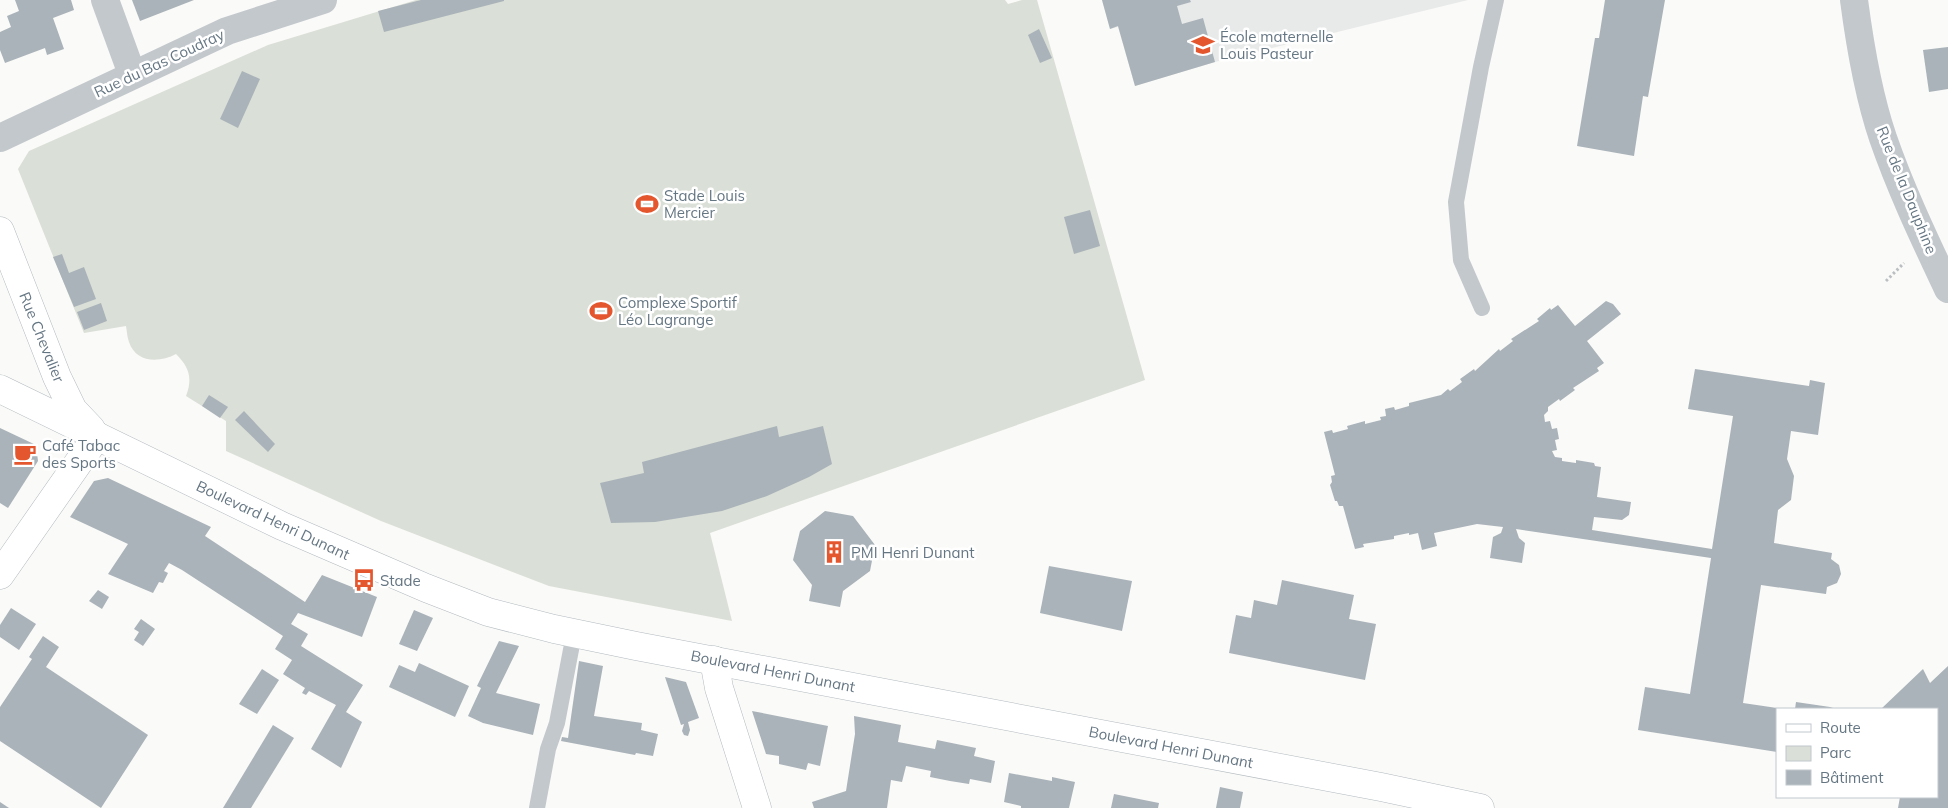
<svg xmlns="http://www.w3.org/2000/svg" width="1948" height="808" viewBox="0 0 1948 808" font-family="Mulish,sans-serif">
<rect width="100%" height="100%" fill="#fafaf8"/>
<polygon fill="#e8e9e9" points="1102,0 1468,0 1215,62 1135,86 1118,27 1110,29"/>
<path fill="#dadfd7" d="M416,0H1005L1008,4L1022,0H1037L1145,380L710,533L732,621L549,586L381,521L226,451V421L186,396C193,378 189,367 176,354C159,363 136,363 129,342C127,337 127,331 126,326L84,333L18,169L29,151L268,45Z"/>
<g fill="#aab3b9">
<polygon points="15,0 71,0 74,10 53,18 64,49 47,55 45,48 5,63 0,50 0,32 11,27 7,16 19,11"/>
<polygon points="132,0 194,0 140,21"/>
<polygon points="421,0 504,0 504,1 384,32 378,11"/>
<polygon points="1102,0 1190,0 1191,2 1177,6 1182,24 1203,18 1215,62 1135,86 1118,26 1110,29"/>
<polygon points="1605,0 1665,0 1648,97 1643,96 1634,156 1577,146 1595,38 1599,38"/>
<polygon points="1039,29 1052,58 1040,63 1028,35"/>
<polygon points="1948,47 1948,89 1929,92 1923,50"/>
<polygon points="242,71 260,79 238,128 220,119"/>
<polygon points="1090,210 1100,246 1074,254 1064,217"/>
<polygon points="62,254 69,273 84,267 96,299 74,307 53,257"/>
<polygon points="1606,301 1613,304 1621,314 1587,341 1604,363 1597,368 1599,371 1573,388 1575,390 1560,401 1559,399 1548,407 1548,411 1544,415 1545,422 1550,421 1552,429 1557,428 1559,439 1555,440 1557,450 1552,451 1555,457 1562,458 1562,461 1576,463 1576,460 1594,463 1595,466 1601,467 1597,497 1631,502 1629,515 1622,520 1594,517 1592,530 1712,549 1733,416 1688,409 1695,369 1809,386 1810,380 1825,383 1818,435 1791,431 1787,459 1794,476 1791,500 1778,510 1774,543 1832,553 1831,559 1839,565 1841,574 1837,583 1827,587 1826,594 1761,585 1743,703 1777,708 1777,752 1638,730 1645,687 1690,694 1711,558 1516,529 1519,538 1525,543 1522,563 1490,558 1493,537 1501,533 1503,527 1477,524 1434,533 1437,546 1422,550 1418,533 1409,535 1409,533 1394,536 1394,539 1363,544 1364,547 1355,549 1343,506 1339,506 1337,501 1335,501 1330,485 1332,482 1331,476 1335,475 1324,432 1332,430 1333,433 1348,429 1347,426 1365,421 1365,424 1381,420 1380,417 1386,416 1385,409 1394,407 1395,410 1409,406 1409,403 1441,395 1448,389 1450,391 1462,382 1460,379 1474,369 1475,371 1499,349 1500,351 1513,341 1511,339 1539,321 1537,319 1550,308 1551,310 1558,305 1575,326"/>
<polygon points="101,303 107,321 84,330 77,312"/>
<polygon points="209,395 228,407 220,418 202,406"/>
<polygon points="244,411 275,444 268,452 235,420"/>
<polygon points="777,426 779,437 823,426 832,464 809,477 767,496 722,511 655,522 611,523 600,483 644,473 642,462"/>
<polygon points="0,428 36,445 38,461 8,508 0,503"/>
<polygon points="108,478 211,527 205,536 305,602 322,575 377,597 362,637 298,613 291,624 308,634 301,646 363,685 346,712 362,722 341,768 311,749 336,705 309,691 306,695 302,693 305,688 283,674 292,660 275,649 283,636 182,570 169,563 164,571 168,573 163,583 159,582 153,593 108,574 128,544 70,517 94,481"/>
<polygon points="825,511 853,516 875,545 870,571 843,591 840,607 809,601 812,585 793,560 800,531"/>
<polygon points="1049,566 1132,581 1122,631 1040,613"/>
<polygon points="1282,580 1354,595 1349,619 1376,624 1365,680 1229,653 1236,615 1251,618 1254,600 1277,605"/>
<polygon points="98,590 109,597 102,609 89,601"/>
<polygon points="11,608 36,624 19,650 0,637 0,625"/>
<polygon points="414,610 433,618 417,651 399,644"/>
<polygon points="141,619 155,629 143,646 134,640 139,632 134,629"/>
<polygon points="43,636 59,647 46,667 148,735 101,808 0,741 0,707 32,659 29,657"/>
<polygon points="499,641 519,646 496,693 540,704 533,735 483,723 468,716 481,688 477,686"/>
<polygon points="579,661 603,666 594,716 642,723 641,730 658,734 653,756 636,753 635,755 561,741 562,737 568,738"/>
<polygon points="419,663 469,686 455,717 389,687 399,665 415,672"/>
<polygon points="1948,666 1948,808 1898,808 1900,797 1937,797 1937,709 1881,709 1923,669 1930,683"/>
<polygon points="262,669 279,680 257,714 239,704"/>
<polygon points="665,677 686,682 699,718 688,722 690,730 688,736 684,735 682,731 684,724 681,725"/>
<polygon points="1796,702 1830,707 1836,709 1795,709"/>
<polygon points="752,711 828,726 820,766 808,763 806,770 779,764 779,756 766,754"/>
<polygon points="854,716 901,725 898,742 935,749 937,740 976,748 974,756 995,761 991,783 970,779 969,784 950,781 930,777 931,771 906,766 902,782 891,780 887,808 814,808 812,802 846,791 855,734"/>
<polygon points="273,725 294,738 251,808 223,808"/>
<polygon points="1009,773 1052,781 1052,777 1075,782 1069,808 1021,808 1021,806 1004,802"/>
<polygon points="1220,787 1243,792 1240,808 1216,808"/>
<polygon points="1114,794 1159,803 1158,808 1111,808"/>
<polygon points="0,802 9,808 0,808"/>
</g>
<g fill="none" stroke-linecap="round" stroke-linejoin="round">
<defs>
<g id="secondary">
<polyline points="0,231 57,377 73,410 91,429"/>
<polyline points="0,389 282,526 426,588 488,612 554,629 636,646 1381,787 1480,808"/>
<polyline points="0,575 97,436"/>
<polyline points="714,660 719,688 757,808"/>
</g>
</defs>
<use href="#secondary" stroke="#b3babf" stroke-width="29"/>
<polyline stroke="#bbbfc2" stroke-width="3" stroke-dasharray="2.5 2.5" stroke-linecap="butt" points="1886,281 1904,263"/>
<g stroke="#c3c8cc" stroke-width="16">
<polyline points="1482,308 1461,260 1456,202 1481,67 1496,0"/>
<polyline points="537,808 548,749 557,723 574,634"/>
</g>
<g stroke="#c3c8cc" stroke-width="28">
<polyline points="105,0 132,74"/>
<path d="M1854,0C1860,46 1868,94 1883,138C1901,190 1925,240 1948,289"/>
<polyline points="0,138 227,31 323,0"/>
</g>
<use href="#secondary" stroke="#fff" stroke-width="28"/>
</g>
<defs>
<symbol id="school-bare" viewBox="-9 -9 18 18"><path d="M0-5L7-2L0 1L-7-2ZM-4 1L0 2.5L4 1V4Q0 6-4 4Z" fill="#e4572e" stroke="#fff" stroke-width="2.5" paint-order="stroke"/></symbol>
<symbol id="stadium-bare" viewBox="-9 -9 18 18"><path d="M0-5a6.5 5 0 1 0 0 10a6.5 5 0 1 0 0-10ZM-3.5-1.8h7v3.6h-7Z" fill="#e4572e" stroke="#fff" stroke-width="2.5" paint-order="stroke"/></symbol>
<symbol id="cafe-bare" viewBox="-9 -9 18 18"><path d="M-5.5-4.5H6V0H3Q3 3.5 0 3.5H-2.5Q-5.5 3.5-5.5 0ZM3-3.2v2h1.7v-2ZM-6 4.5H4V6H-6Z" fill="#e4572e" stroke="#fff" stroke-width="2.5" paint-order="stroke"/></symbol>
<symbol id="building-bare" viewBox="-9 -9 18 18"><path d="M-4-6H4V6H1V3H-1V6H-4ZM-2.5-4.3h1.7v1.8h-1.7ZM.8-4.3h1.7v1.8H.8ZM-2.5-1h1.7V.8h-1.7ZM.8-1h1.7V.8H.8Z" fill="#e4572e" stroke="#fff" stroke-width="2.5" paint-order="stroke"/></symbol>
<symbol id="bus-bare" viewBox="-9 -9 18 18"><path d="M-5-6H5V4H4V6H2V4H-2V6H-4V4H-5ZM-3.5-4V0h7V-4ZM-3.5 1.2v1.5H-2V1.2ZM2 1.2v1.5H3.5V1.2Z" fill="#e4572e" stroke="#fff" stroke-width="2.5" paint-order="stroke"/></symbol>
</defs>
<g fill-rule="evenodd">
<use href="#school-bare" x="1187" y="29" width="32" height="32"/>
<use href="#stadium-bare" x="631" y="188" width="32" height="32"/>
<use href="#stadium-bare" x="585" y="295" width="32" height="32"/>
<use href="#cafe-bare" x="9" y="438" width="32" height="32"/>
<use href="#building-bare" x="818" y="536" width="32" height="32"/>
<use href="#bus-bare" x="348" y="564" width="32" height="32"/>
</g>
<g text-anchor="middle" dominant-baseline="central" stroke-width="5" stroke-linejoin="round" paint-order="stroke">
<g font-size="15" fill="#657683" stroke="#fff" text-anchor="start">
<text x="1220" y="36">École maternelle<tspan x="1220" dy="17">Louis Pasteur</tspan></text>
<text x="664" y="195">Stade Louis<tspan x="664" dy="17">Mercier</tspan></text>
<text x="618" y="302">Complexe Sportif<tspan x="618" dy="17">Léo Lagrange</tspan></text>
<text x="42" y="445">Café Tabac<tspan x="42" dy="17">des Sports</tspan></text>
<text x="851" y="552">PMI Henri Dunant</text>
<text x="380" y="580">Stade</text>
</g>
<g font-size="15" fill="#657683" stroke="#fff">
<text transform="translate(159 63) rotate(-25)">Rue du Bas Coudray</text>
<text transform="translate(1907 190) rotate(68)">Rue de la Dauphine</text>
<text transform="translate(42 337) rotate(68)">Rue Chevalier</text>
<text transform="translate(273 520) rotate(25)">Boulevard Henri Dunant</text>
<text transform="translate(773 671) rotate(11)">Boulevard Henri Dunant</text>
<text transform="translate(1171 747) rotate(11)">Boulevard Henri Dunant</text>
</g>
</g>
<rect x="1776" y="708" width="162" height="90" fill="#ffffff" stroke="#c1c8cd"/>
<rect x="1786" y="724" width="25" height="8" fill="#ffffff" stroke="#c1c8cd"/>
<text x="1820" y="733" font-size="15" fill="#657683">Route</text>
<rect x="1786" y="746" width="25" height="15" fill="#dadfd7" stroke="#c1c8cd"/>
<text x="1820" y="758" font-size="15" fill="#657683">Parc</text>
<rect x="1786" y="770" width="25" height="15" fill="#aab3b9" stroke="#c1c8cd"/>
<text x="1820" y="783" font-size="15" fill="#657683">Bâtiment</text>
</svg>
